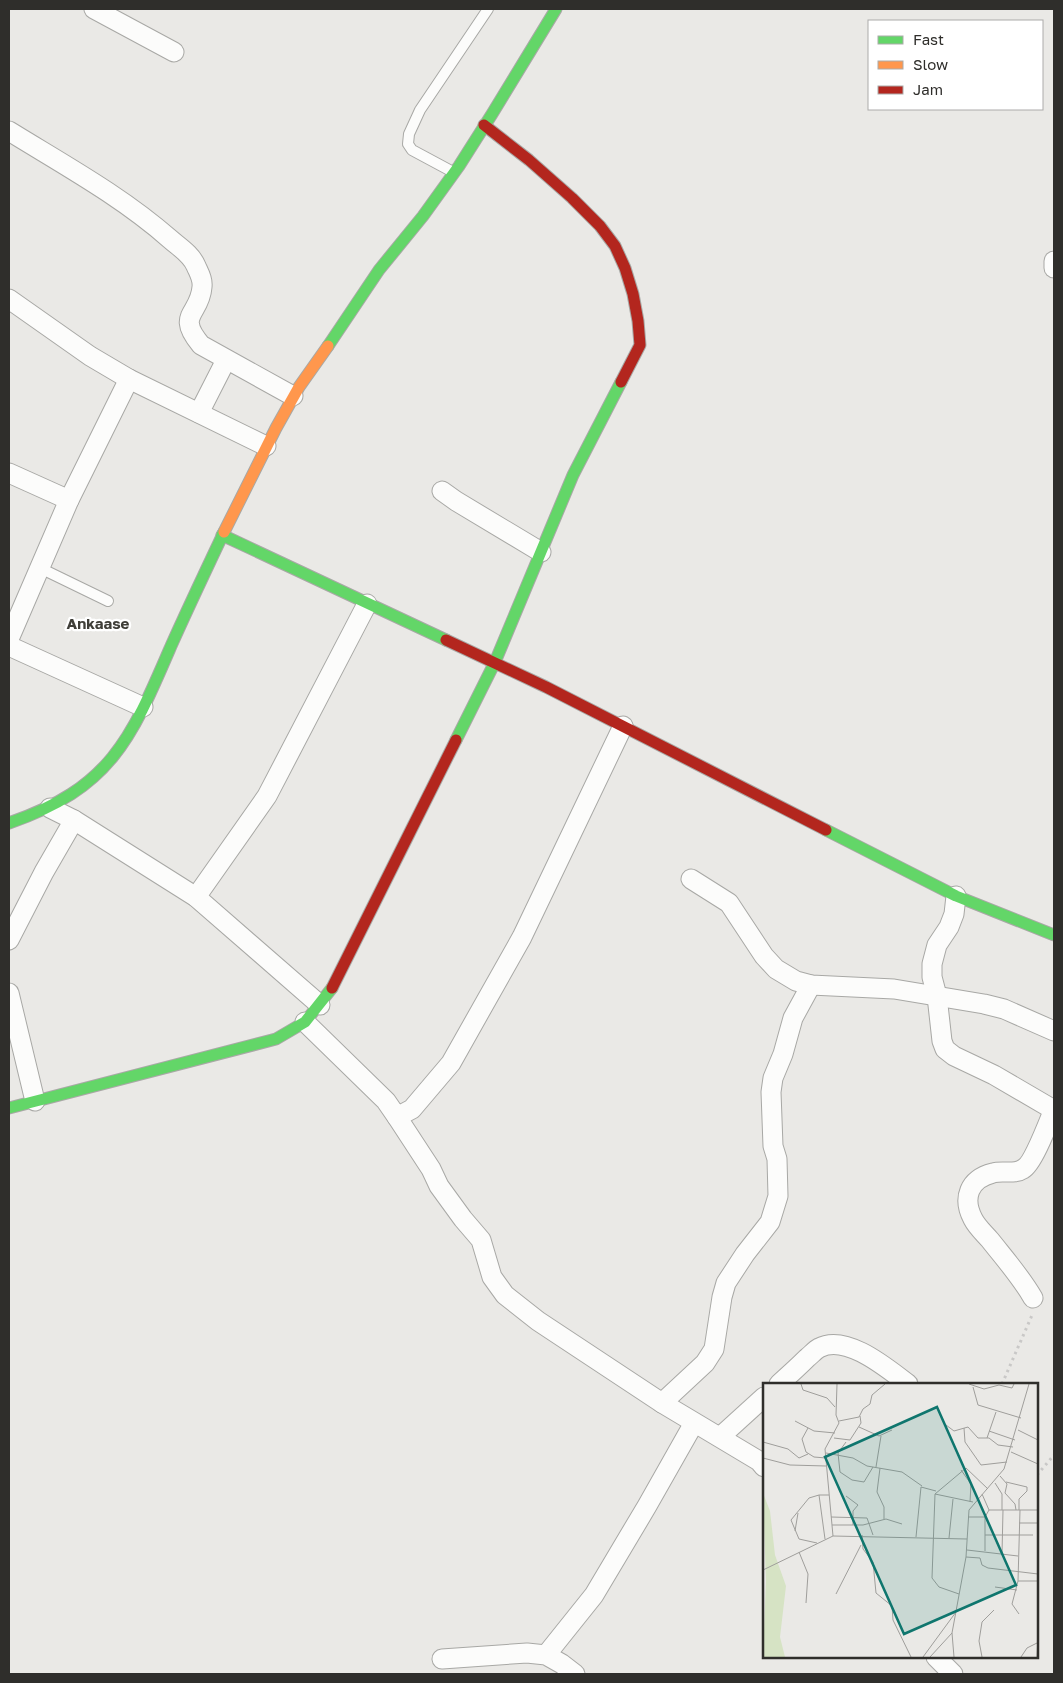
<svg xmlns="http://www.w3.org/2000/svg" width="1063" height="1683" viewBox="0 0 1063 1683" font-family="'Golos Text',sans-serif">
<rect width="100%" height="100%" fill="#eae9e6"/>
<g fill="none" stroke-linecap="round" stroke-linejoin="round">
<defs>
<g id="lane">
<polyline points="453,172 412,150 408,144 409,134 420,110 488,9"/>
<polyline points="40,568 108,601"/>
</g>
<g id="street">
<polyline points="94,9 174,52"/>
<path d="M9,131C64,165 121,196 170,239C179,247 191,254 196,266C199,273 203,279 202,287C200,315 175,314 201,345L293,396"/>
<polyline points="1054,261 1054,268"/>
<polyline points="9,299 90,356 129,379 266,446"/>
<polyline points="199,413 226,360"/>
<polyline points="9,473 69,500"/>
<polyline points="442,491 456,501 541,552"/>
<polyline points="9,639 69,500 129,379"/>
<polyline points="9,646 143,707"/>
<polyline points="50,808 74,820 196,897 320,1005"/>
<polyline points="691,879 729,903 764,956 776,969 796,981 811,985 894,989 984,1004 1004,1009 1054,1031"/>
<polyline points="956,896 954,914 949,927 937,945 932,964 932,977 937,996 942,1041 945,1049 954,1056 994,1075 1054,1110"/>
<polyline points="196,897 267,796 367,604"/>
<polyline points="9,940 44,872 74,820"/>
<polyline points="9,993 35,1101"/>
<polyline points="305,1022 386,1101 397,1117 412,1109 451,1063 522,937 623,726"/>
<polyline points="397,1117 431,1169 439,1186 463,1219 481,1240 492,1277 505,1295 538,1321 662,1403 759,1461 764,1467"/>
<path d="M1033,1298C1021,1277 1005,1259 990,1240C984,1233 977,1227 973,1219C962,1198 969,1179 993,1173C1003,1170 1014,1175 1023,1169C1033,1164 1049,1121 1054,1109"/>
<path d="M779,1384C788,1376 798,1367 807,1358C811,1355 815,1350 819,1348C846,1333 888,1369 908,1384"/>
<polyline points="662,1403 705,1363 714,1349 722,1297 726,1283 745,1254 770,1222 778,1196 777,1159 773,1146 771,1092 773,1078 783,1054 793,1018 811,985"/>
<polyline points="720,1437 764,1397"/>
<polyline points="546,1655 594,1595 647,1506 694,1423"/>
<polyline points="936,1657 953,1674"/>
<polyline points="442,1659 527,1653 546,1655 562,1664 575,1674"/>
</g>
<g id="fast">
<polyline points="328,346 379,270 423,216 459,166 492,114 556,9"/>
<polyline points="222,535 446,640"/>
<polyline points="456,740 495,662 573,475 621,382"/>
<path d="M9,823C111,788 131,739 171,646C188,608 206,570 224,532"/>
<polyline points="826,830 956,896 1054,935"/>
<polyline points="9,1108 276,1039 305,1022 332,988"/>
</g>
<polyline id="slow" points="224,532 276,428 299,387 328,346"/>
<g id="jam">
<polyline points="484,125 529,160 572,198 600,226 615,246 625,268 633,294 638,321 640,345 621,382"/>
<polyline points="446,640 546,687 826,830"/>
<polyline points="332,988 456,740"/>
</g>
</defs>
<use href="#lane" stroke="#a8a8a5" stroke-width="12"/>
<use href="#street" stroke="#a8a8a5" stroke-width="21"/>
<use href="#fast" stroke="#a8a8a5" stroke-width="13"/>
<use href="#slow" stroke="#a8a8a5" stroke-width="13"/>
<use href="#jam" stroke="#a8a8a5" stroke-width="13"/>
<g stroke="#c9c8c7" stroke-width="3" stroke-dasharray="2.5 4" stroke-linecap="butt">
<polyline points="1002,1384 1033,1313"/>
<polyline points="1037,1475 1054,1455"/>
</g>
<use href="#lane" stroke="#fcfcfb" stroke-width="10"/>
<use href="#street" stroke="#fcfcfb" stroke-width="19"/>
<use href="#fast" stroke="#63d668" stroke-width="11"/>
<use href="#slow" stroke="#ff974d" stroke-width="11"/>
<use href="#jam" stroke="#b3261e" stroke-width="11"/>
</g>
<g text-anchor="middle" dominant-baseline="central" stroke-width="4.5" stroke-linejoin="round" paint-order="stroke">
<g font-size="15" font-weight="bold" fill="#3f3e38" stroke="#fff">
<text x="98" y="623">Ankaase</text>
</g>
</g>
<g transform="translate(763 1383)">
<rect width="275" height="275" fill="#eae9e6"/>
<path d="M0,110L7,128L12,172L23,203L17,254L22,274H0L3,198Z" fill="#d6e3c4"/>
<path fill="none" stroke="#9f9e9b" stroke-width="1" d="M38,1L40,7L64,15L72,24M206,1L221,6L236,2L249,5L251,1M210,4L215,22L258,35M32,38L51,48L72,50M76,38L96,34L100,26L107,21L109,12L122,1M183,42L191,48L205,44L215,55H226L235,62L250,64M96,44L116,53L129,47M45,45L39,56L43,69L51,74L63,75M201,45L202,59L218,82L244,79M255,47L275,57M226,48L252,57M71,55L87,57L98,40L97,33M224,55L233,29M0,59L25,66L36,75L45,71M83,59L75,70L77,89L89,97L101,99L110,84M248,69L275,81M63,70L90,75L104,83L139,89L159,103M0,75L27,82L63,83M113,84L118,53M117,85L114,109L121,124V136M198,87L208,101L207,119M237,93L244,101L242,110L252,121L253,127M243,99L264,104V108L256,116V127M232,100L239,111V127M172,111L210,119M219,111L226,127M83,113L95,122L90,128V142M226,127H275M68,134L104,135L110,152M205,134H222M256,140H275M69,142H100L123,136L139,141M32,148L35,130M99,152L100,166L110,179L113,210L129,223L130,237L148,274M222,152H270M70,153L62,66L76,40L73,32L74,1M153,154L158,104L173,108M186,155L190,116M62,156L56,112H66M54,160L36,156L28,137L46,115L56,112M204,167L255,173M222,168V134L226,127M36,169L45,191L43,220M239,171L240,127M203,174L217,175L219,182L225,185L275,191M0,187L70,153L204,156M255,198H275M232,204L254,207M73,211L98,162M196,211L176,204L169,195L172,111L203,85L225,106M256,231L249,221L255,198L257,127M160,274L193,229M167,274L189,250M191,274L189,250L203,174L206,127L241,86L266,1M219,274L216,258L219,239L231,227M258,274L264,265L274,260M274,274L275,254"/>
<path fill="#0f766e" fill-opacity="0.15" stroke="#0f766e" stroke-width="2.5" d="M174,24L253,202L141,251L62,74Z"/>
<rect width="275" height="275" fill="none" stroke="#2f2e2b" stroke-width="2.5"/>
</g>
<rect width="1063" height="1683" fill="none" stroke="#2f2e2b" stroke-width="20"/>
<rect x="868" y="20" width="175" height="90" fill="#ffffff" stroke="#acabaa"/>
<rect x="878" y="36" width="25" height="8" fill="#63d668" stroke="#acabaa"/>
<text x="913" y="45" font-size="15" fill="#2f2e2b">Fast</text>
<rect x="878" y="61" width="25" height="8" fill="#ff974d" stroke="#acabaa"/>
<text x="913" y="70" font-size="15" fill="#2f2e2b">Slow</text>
<rect x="878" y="86" width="25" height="8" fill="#b3261e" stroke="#acabaa"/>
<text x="913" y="95" font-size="15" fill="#2f2e2b">Jam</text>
</svg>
